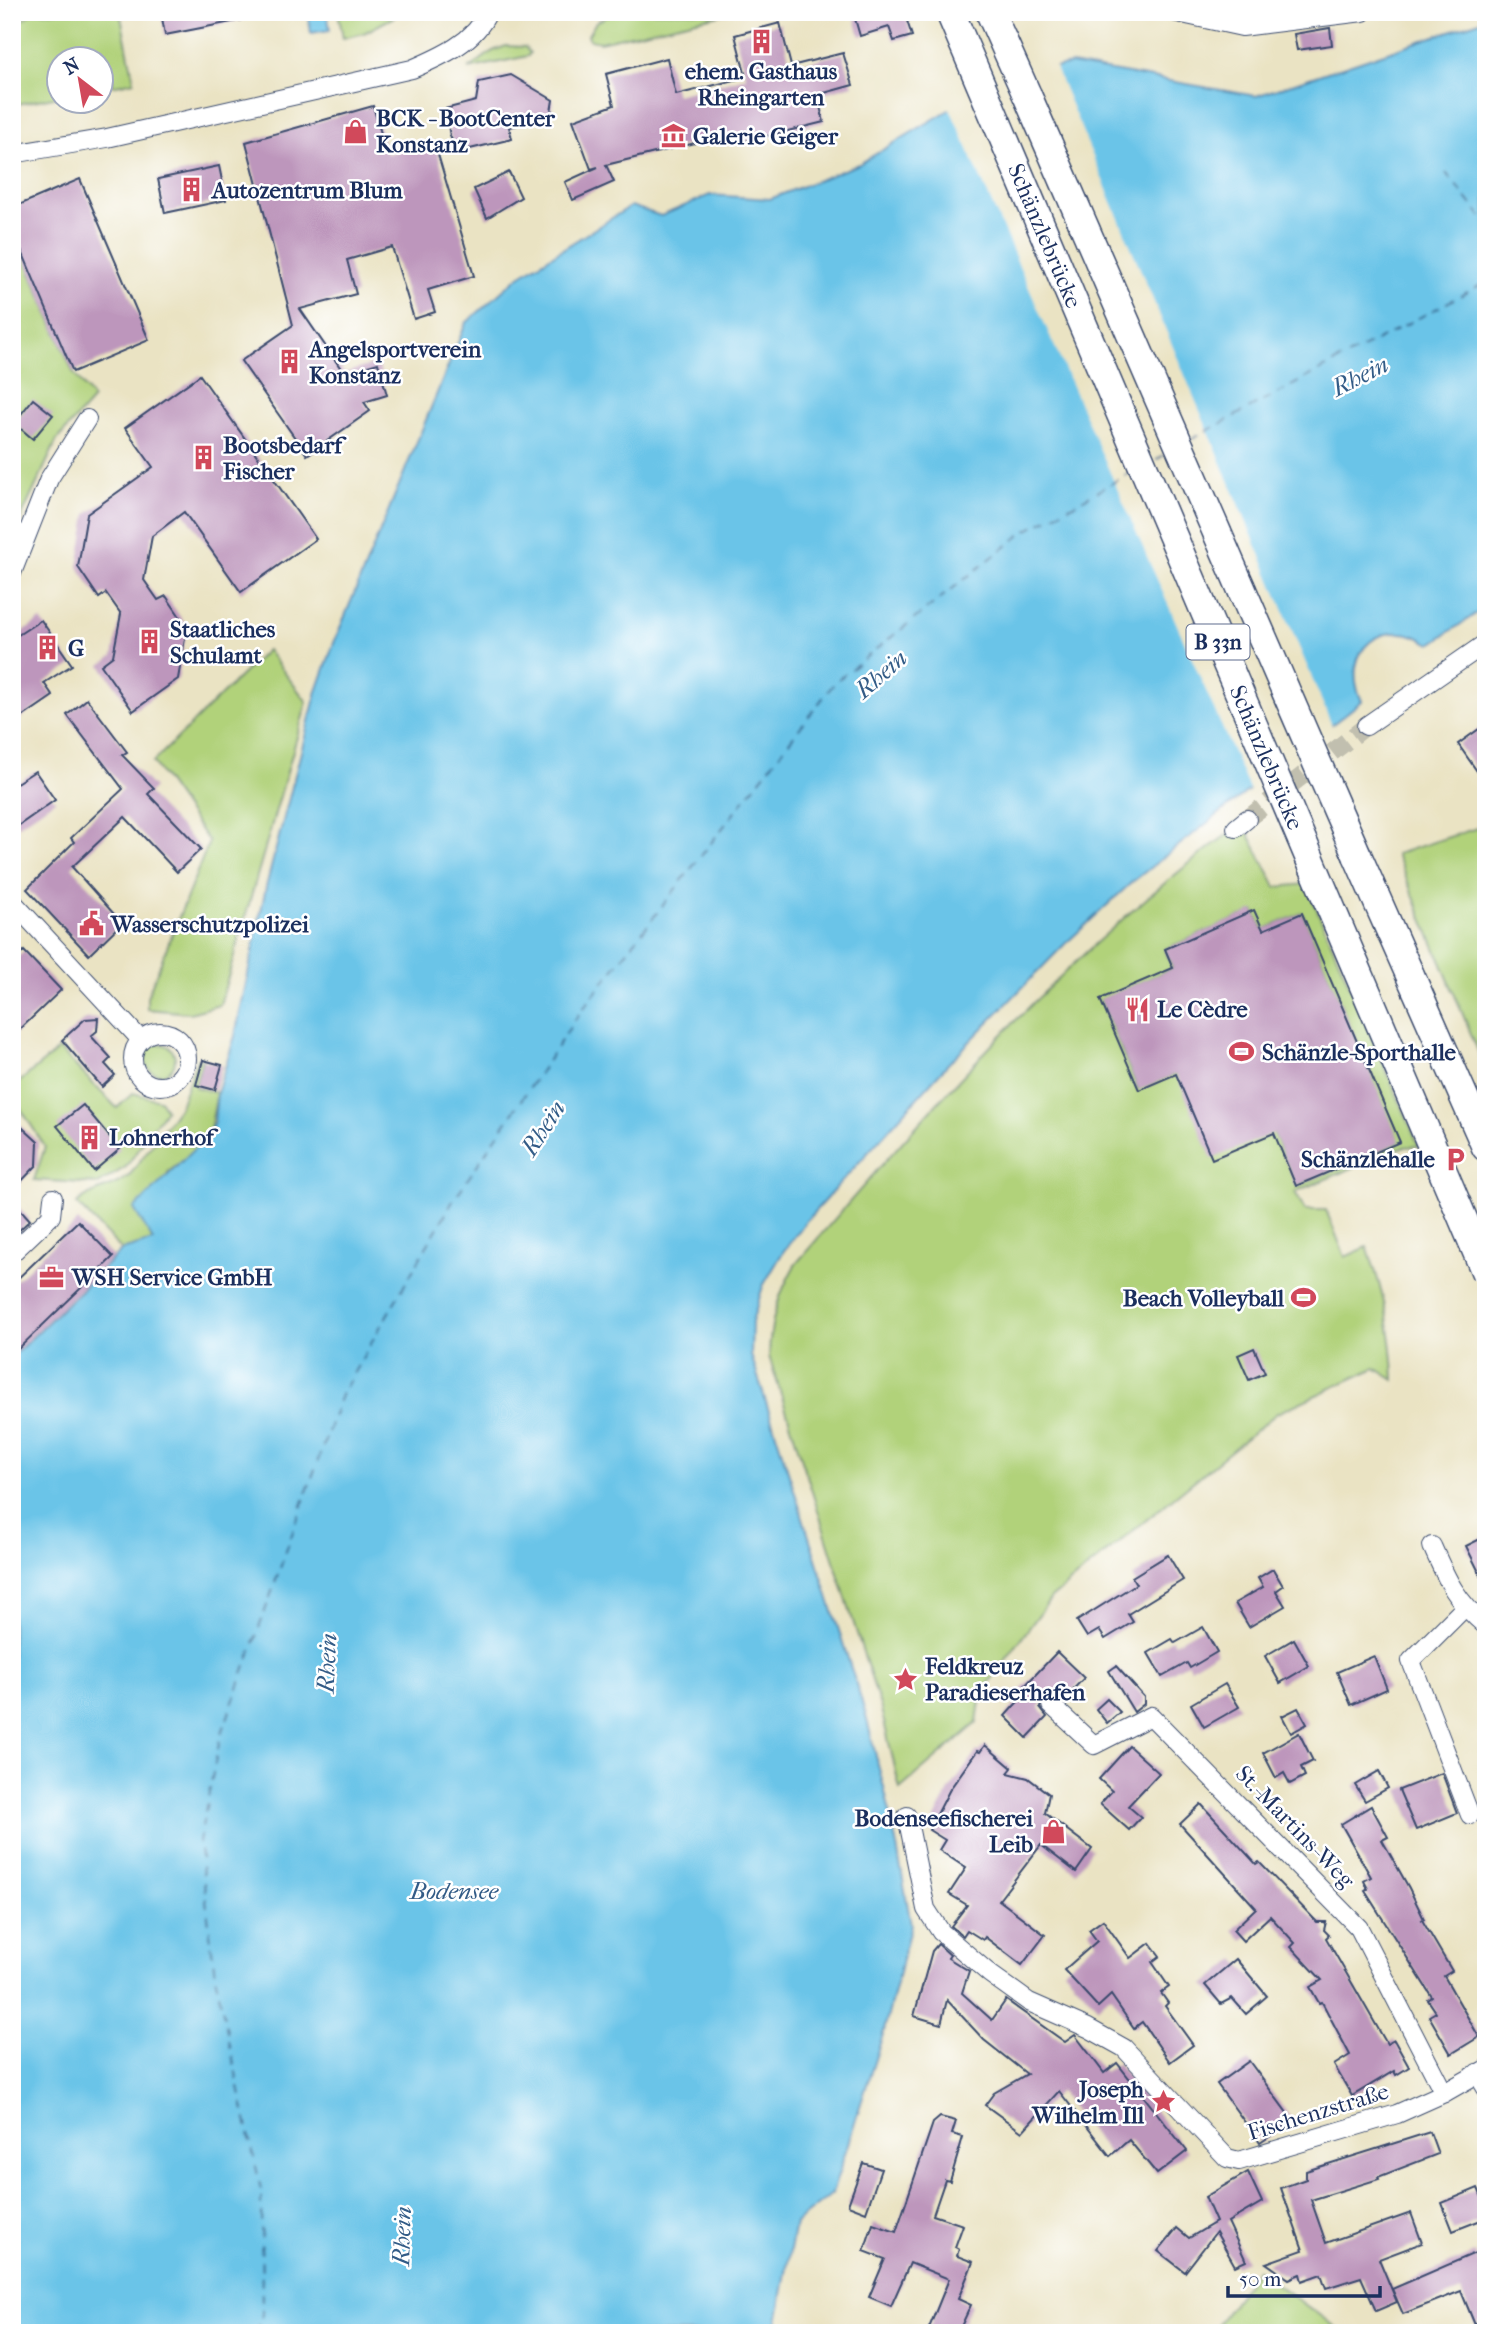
<svg xmlns="http://www.w3.org/2000/svg" width="1498" height="2345" viewBox="0 0 1498 2345" font-family="'IM FELL French Canon',serif">
<rect width="100%" height="100%" fill="#fff"/>
<filter id="ink" filterUnits="userSpaceOnUse"><feTurbulence type="fractalNoise" baseFrequency=".0143" numOctaves="2"/><feDisplacementMap in="SourceGraphic" scale="14" xChannelSelector="R" yChannelSelector="G"/><feConvolveMatrix kernelMatrix="1 2 1 2 8 2 1 2 1" color-interpolation-filters="sRGB"/></filter>
<filter id="wash" filterUnits="userSpaceOnUse"><feTurbulence type="fractalNoise" baseFrequency=".00686" numOctaves="4" result="noise"/><feDisplacementMap in="SourceGraphic" scale="28" xChannelSelector="R" yChannelSelector="G"/><feGaussianBlur stdDeviation="1.57" result="paint"/><feColorMatrix in="noise" values="0 0 0 0 0 0 0 0 0 0 0 0 0 0 0 0 0 1.4 0 .05"/><feComposite in="paint" operator="in"/></filter>
<g filter="url(#wash)">
<rect width="100%" height="100%" fill="#eae3c3"/>
<g fill="#b1d27a" stroke="#66806c" stroke-width="2" fill-rule="evenodd">
<polygon points="35,12 120,12 134,81 112,86 113,80 107,73 102,73 102,60 60,60 59,96 12,105 12,26"/>
<polygon points="338,12 403,12 364,33 343,38"/>
<polygon points="615,12 732,12 600,42 590,40 588,35 596,22"/>
<polygon points="506,46 525,47 530,53 528,56 468,69 493,51"/>
<polygon points="12,228 73,372 93,399 57,440 13,535"/>
<polygon points="267,650 307,702 220,1005 190,1013 147,1009 147,997 209,842 153,762"/>
<path d="M1243,823L1276,887L1306,884L1419,1146L1402,1147L1295,1192L1305,1210H1326L1345,1257L1367,1247C1384,1292 1393,1333 1394,1380L1375,1368L1277,1413L1051,1598L981,1694L977,1723L900,1789L881,1709L769,1356C770,1321 778,1295 795,1265C931,1107 1072,945 1243,823ZM1254,911L1263,930L1302,913L1399,1142L1297,1186L1274,1133L1176,1074L1138,1089L1101,1000L1173,968L1165,949Z"/>
<polygon points="1486,825 1486,1070 1396,854"/>
<circle cx="160" cy="1059" r="15"/>
<polygon points="59,1049 117,1108 133,1093 160,1100 166,1109 126,1167 98,1184 34,1180 45,1147 12,1095 12,1088"/>
<path d="M197,1059L202,1060L195,1087L217,1093L209,1134L192,1154L168,1172L153,1241L122,1250L77,1204C92,1189 113,1189 129,1176L180,1106Z"/>
<polygon points="1257,2270 1344,2333 1211,2333"/>
</g>
<g fill="#6ac4e8" stroke="#427aa3" stroke-width="2">
<polygon points="308,12 327,12 330,30 311,33"/>
<path d="M1486,19V607L1431,644C1385,613 1338,650 1362,701L1131,883L1063,946L946,1066L807,1220L783,1252L763,1286L752,1322L751,1355L865,1712L892,1820L911,1924L884,2031L832,2194L795,2223L775,2333H12V1357L122,1250L153,1241L134,1209L209,1134L214,1122L217,1093L235,1036L266,887L316,694L335,640L466,323L518,277L631,206L661,216L710,195L770,199L859,164L999,80L1071,64L1256,96Z"/>
</g>
<polygon fill="#eae3c3" points="1054,64 1333,728 1251,793 949,106 998,77"/>
<g fill="none" stroke-linecap="round" stroke-linejoin="round">
<g stroke="#335c87" stroke-width="2" stroke-dasharray="9 7" stroke-linecap="butt">
<polyline points="1446,173 1486,222"/>
<polyline points="1192,439 1486,282"/>
<polyline points="1156,460 1169,452"/>
<polyline points="257,2333 262,2314 261,2190 215,1975 199,1841 220,1739 341,1395 453,1201 579,1014 836,681 1024,532 1132,472"/>
</g>
</g>
<g id="blocks">
<g fill="#bd96bc">
<polygon points="161,12 241,12 242,20 165,35"/>
<polygon points="853,12 923,12 924,16 907,21 912,36 894,41 889,27 860,36"/>
<polygon points="780,23 791,66 843,53 853,85 817,95 824,122 739,143 736,133 606,165 614,182 573,200 565,182 598,167 591,169 573,120 614,105 606,74 667,58 676,95 746,77 735,35"/>
<polygon points="1330,28 1332,45 1297,50 1294,34"/>
<polygon points="511,75 553,100 550,118 509,127 512,139 457,152 450,136 445,109 476,101 479,82"/>
<polygon points="373,106 387,154 434,141 474,276 428,290 435,312 414,319 392,247 347,260 356,294 300,309 344,373 378,363 387,395 364,402 370,411 307,455 241,361 293,325 246,142"/>
<polygon points="219,166 226,200 165,213 158,179"/>
<polygon points="509,172 521,197 487,218 474,189"/>
<polygon points="80,179 149,340 73,372 12,228 12,208"/>
<polygon points="200,375 316,539 241,592 184,512 152,536 144,580 158,600 166,596 187,627 178,679 133,711 101,665 113,656 121,614 106,593 99,598 78,567 87,514 153,467 125,428"/>
<polygon points="33,399 53,415 33,439 14,423"/>
<polygon points="41,620 72,665 44,683 53,696 12,724 12,639"/>
<polygon points="87,699 127,752 122,755 154,788 148,794 201,849 177,872 125,817 72,867 122,923 89,955 27,889 74,842 71,838 123,789 67,715"/>
<polygon points="1486,724 1486,784 1458,744"/>
<polygon points="35,771 55,800 12,830 12,786"/>
<polygon points="1254,910 1263,930 1302,913 1400,1142 1296,1186 1274,1133 1212,1159 1176,1074 1139,1090 1100,999 1173,968 1165,949"/>
<polygon points="24,951 61,990 12,1037 12,963"/>
<polygon points="98,1018 97,1031 91,1036 111,1058 105,1064 115,1075 102,1087 62,1040 85,1019"/>
<polygon points="203,1060 222,1065 215,1090 196,1085"/>
<polygon points="83,1105 120,1149 94,1171 57,1126"/>
<polygon points="12,1118 38,1142 37,1165 12,1191"/>
<polygon points="12,1200 30,1220 12,1237"/>
<polygon points="78,1221 113,1257 12,1355 12,1284"/>
<polygon points="1254,1348 1265,1373 1249,1380 1238,1355"/>
<polygon points="1486,1536 1486,1586 1466,1546"/>
<polygon points="1168,1555 1183,1580 1128,1614 1133,1622 1105,1639 1099,1630 1087,1637 1077,1621 1136,1584 1132,1577"/>
<polygon points="1273,1569 1283,1586 1276,1591 1285,1606 1249,1627 1235,1603 1263,1587 1258,1578"/>
<polygon points="1203,1627 1217,1652 1190,1668 1187,1663 1162,1677 1148,1653 1172,1639 1175,1643"/>
<polygon points="1294,1639 1309,1666 1280,1683 1265,1656"/>
<polygon points="1057,1652 1084,1678 1063,1700 1053,1694 1043,1697 1040,1708 1047,1717 1027,1738 1005,1716 1024,1695 1020,1691"/>
<polygon points="1374,1656 1387,1689 1351,1705 1337,1672"/>
<polygon points="1116,1666 1144,1697 1144,1704 1134,1712 1109,1671"/>
<polygon points="1225,1684 1239,1707 1204,1727 1191,1704"/>
<polygon points="1107,1699 1120,1712 1107,1723 1096,1709"/>
<polygon points="1298,1708 1307,1724 1291,1733 1282,1716"/>
<polygon points="1299,1733 1313,1761 1301,1767 1305,1776 1290,1784 1284,1773 1276,1778 1263,1753"/>
<polygon points="985,1745 1012,1768 1008,1773 1028,1778 1049,1794 1045,1813 1092,1849 1076,1872 1041,1845 999,1900 1045,1935 1022,1965 985,1937 983,1940 967,1930 963,1936 951,1926 967,1905 949,1894 966,1868 939,1850 945,1840 929,1830 950,1789 977,1751 980,1752"/>
<polygon points="1129,1746 1159,1773 1128,1806 1141,1817 1129,1830 1100,1804 1112,1791 1099,1779"/>
<polygon points="1379,1771 1388,1788 1365,1801 1355,1785"/>
<polygon points="1442,1773 1457,1813 1416,1830 1399,1790"/>
<polygon points="1201,1804 1256,1864 1259,1862 1317,1922 1326,1922 1324,1930 1329,1935 1326,1938 1341,1964 1387,2044 1394,2040 1409,2067 1396,2075 1394,2071 1352,2096 1334,2065 1350,2055 1322,2002 1319,2003 1310,1987 1322,1980 1291,1947 1295,1943 1270,1916 1243,1941 1233,1930 1256,1908 1180,1824"/>
<polygon points="1371,1806 1388,1837 1382,1840 1409,1888 1424,1919 1422,1920 1452,1971 1444,1976 1479,2037 1451,2054 1429,2016 1436,2012 1428,2000 1432,1997 1365,1891 1368,1889 1364,1881 1371,1877 1341,1824"/>
<polygon points="1103,1920 1130,1958 1150,1943 1160,1956 1152,1962 1169,1987 1161,1993 1168,2003 1165,2006 1193,2045 1170,2062 1142,2022 1134,2028 1111,1995 1098,2007 1064,1970 1097,1941 1089,1930"/>
<polygon points="938,1944 950,1955 948,1958 969,1971 962,1993 992,2020 1006,2000 1065,2042 1075,2035 1104,2073 1117,2063 1187,2151 1157,2174 1129,2140 1110,2156 1059,2091 1022,2132 985,2105 994,2093 1027,2074 984,2040 947,2000 941,2024 914,2016 932,1951"/>
<polygon points="1236,1959 1267,1996 1246,2014 1232,1998 1221,2004 1205,1985"/>
<polygon points="1249,2061 1293,2121 1260,2143 1217,2084"/>
<polygon points="940,2117 956,2121 952,2134 963,2137 950,2181 945,2180 933,2215 963,2225 955,2247 959,2249 957,2256 973,2262 958,2299 971,2305 958,2333 927,2333 949,2279 910,2263 891,2306 869,2297 885,2259 864,2251 873,2224 896,2232 933,2123"/>
<polygon points="1430,2132 1438,2154 1378,2177 1379,2179 1311,2200 1326,2243 1411,2213 1422,2243 1379,2259 1397,2302 1376,2311 1361,2277 1326,2288 1321,2274 1302,2281 1300,2274 1289,2279 1266,2263 1303,2250 1281,2188 1306,2179 1306,2171"/>
<polygon points="863,2163 881,2169 866,2212 848,2205"/>
<polygon points="1248,2172 1262,2202 1228,2222 1246,2261 1235,2266 1216,2232 1185,2272 1158,2251 1177,2228 1189,2238 1216,2222 1205,2197"/>
<polygon points="1478,2188 1486,2207 1486,2218 1453,2231 1442,2203"/>
<polygon points="1475,2253 1482,2271 1486,2269 1486,2316 1475,2325 1461,2291 1403,2314 1392,2289"/>
</g>
</g>
</g>
<g filter="url(#ink)">
<use href="#blocks" fill-opacity="0" stroke="#3a4a6d" stroke-width="2"/>
<g fill="none" stroke-linecap="round" stroke-linejoin="round">
<polyline stroke="#c1bfaf" stroke-width="18" stroke-dasharray="18 9" stroke-linecap="butt" points="1247,819 1366,726"/>
<defs>
<g id="street">
<polyline points="1173,12 1242,27 1363,12"/>
<path d="M12,154L107,138L412,69C440,57 475,42 488,12"/>
<polyline points="12,573 49,479 87,419"/>
<polyline points="1366,726 1486,643"/>
<polyline points="1236,828 1247,819"/>
<polyline points="12,901 140,1039"/>
<circle cx="160" cy="1059" r="27"/>
<polyline points="12,1253 51,1216 53,1198"/>
<path d="M1432,1546C1447,1580 1456,1601 1486,1626"/>
<polyline points="1464,1608 1411,1661 1470,1815"/>
<polyline points="1051,1705 1094,1745 1151,1716 1359,1928 1444,2093"/>
<polyline points="907,1816 926,1909 941,1932 990,1974 1029,2002 1088,2028 1124,2048 1227,2158 1239,2161 1397,2114 1444,2093 1486,2069"/>
<polyline points="1477,2073 1486,2088"/>
</g>
<g id="primary">
<polyline points="990,12 1027,95"/>
<polyline points="1357,855 1486,1147"/>
</g>
</defs>
<use href="#street" stroke="#3a4a6d" stroke-width="20"/>
<use href="#primary" stroke="#3a4a6d" stroke-width="31"/>
<use href="#street" stroke="#fff" stroke-width="18"/>
<use href="#primary" stroke="#fff" stroke-width="28"/>
<defs>
<g id="primary-bridge">
<path id="s1" d="M950,12L1486,1273"/>
<polyline points="1027,95 1357,855"/>
</g>
</defs>
<use href="#primary-bridge" stroke="#3a4a6d" stroke-width="31" stroke-linecap="butt"/>
<use href="#primary-bridge" stroke="#fff" stroke-width="28"/>
</g>
</g>
<defs>
<symbol id="building-bare" viewBox="-9 -9 18 18"><path d="M-4-6H4V6H1V3H-1V6H-4ZM-2.5-4.3h1.7v1.8h-1.7ZM.8-4.3h1.7v1.8H.8ZM-2.5-1h1.7V.8h-1.7ZM.8-1h1.7V.8H.8Z" fill="#d1495b" stroke="#fff" stroke-width="2.5" paint-order="stroke"/></symbol>
<symbol id="shop-bare" viewBox="-9 -9 18 18"><path d="M-5-2.5h2.3a2.7 3.5 0 0 1 5.4 0H5L5.5 6h-11ZM-1.5-2.5h3a1.5 2.3 0 0 0-3 0Z" fill="#d1495b" stroke="#fff" stroke-width="2.5" paint-order="stroke"/></symbol>
<symbol id="museum-bare" viewBox="-9 -9 18 18"><path d="M0-6L6-3V-2H-6V-3ZM-5-1h2V3h-2ZM-1-1h2V3h-2ZM3-1h2V3H3ZM-6 4H6V6H-6Z" fill="#d1495b" stroke="#fff" stroke-width="2.5" paint-order="stroke"/></symbol>
<symbol id="civic-bare" viewBox="-9 -9 18 18"><path d="M-.6-6.5H3V-4.5H.6V-3L4-1V1h2V6H-6V1h2V-1L-.6-3ZM-1.2 2.5V6h2.4V2.5Z" fill="#d1495b" stroke="#fff" stroke-width="2.5" paint-order="stroke"/></symbol>
<symbol id="restaurant-bare" viewBox="-9 -9 18 18"><path d="M-5-6h1v4h1v-4h1v4h1v-4h1v5L-1.5 .5V6h-2V.5L-5-1ZM5-6V6H3V1.5H1.5Q1.5-4 5-6Z" fill="#d1495b" stroke="#fff" stroke-width="2.5" paint-order="stroke"/></symbol>
<symbol id="stadium-bare" viewBox="-9 -9 18 18"><path d="M0-5a6.5 5 0 1 0 0 10a6.5 5 0 1 0 0-10ZM-3.5-1.8h7v3.6h-7Z" fill="#d1495b" stroke="#fff" stroke-width="2.5" paint-order="stroke"/></symbol>
<symbol id="parking-bare" viewBox="-9 -9 18 18"><path d="M-3.5-5.5H1a3.5 3.5 0 0 1 0 7H-1V5.5H-3.5ZM-1-3.4V-.6H.8a1.4 1.4 0 0 0 0-2.8Z" fill="#d1495b" stroke="#fff" stroke-width="2.5" paint-order="stroke"/></symbol>
<symbol id="office-bare" viewBox="-9 -9 18 18"><path d="M-6-3h4V-5.5h4V-3h4V5H-6ZM-1-4.5V-3h2v-1.5ZM-6 0V1H6V0Z" fill="#d1495b" stroke="#fff" stroke-width="2.5" paint-order="stroke"/></symbol>
<symbol id="sight-bare" viewBox="-9 -9 18 18"><path d="M0-6L1.8-2.2L6-1.7L2.9 1.2L3.7 5.4L0 3.3L-3.7 5.4L-2.9 1.2L-6-1.7L-1.8-2.2Z" fill="#d1495b" stroke="#fff" stroke-width="2.5" paint-order="stroke"/></symbol>
</defs>
<g fill-rule="evenodd">
<use href="#building-bare" x="744" y="24" width="35" height="35"/>
<use href="#shop-bare" x="338" y="114" width="35" height="35"/>
<use href="#museum-bare" x="656" y="118" width="35" height="35"/>
<use href="#building-bare" x="174" y="172" width="35" height="35"/>
<use href="#building-bare" x="272" y="344" width="35" height="35"/>
<use href="#building-bare" x="186" y="440" width="35" height="35"/>
<use href="#building-bare" x="132" y="624" width="35" height="35"/>
<use href="#building-bare" x="30" y="630" width="35" height="35"/>
<use href="#civic-bare" x="74" y="906" width="35" height="35"/>
<use href="#restaurant-bare" x="1120" y="992" width="35" height="35"/>
<use href="#stadium-bare" x="1224" y="1034" width="35" height="35"/>
<use href="#building-bare" x="72" y="1120" width="35" height="35"/>
<use href="#parking-bare" x="1438" y="1142" width="35" height="35"/>
<use href="#office-bare" x="34" y="1260" width="35" height="35"/>
<use href="#stadium-bare" x="1286" y="1280" width="35" height="35"/>
<use href="#sight-bare" x="888" y="1662" width="35" height="35"/>
<use href="#shop-bare" x="1036" y="1814" width="35" height="35"/>
<use href="#sight-bare" x="1146" y="2084" width="35" height="35"/>
</g>
<g text-anchor="middle" dominant-baseline="central" stroke-width="5" stroke-linejoin="round" paint-order="stroke">
<rect fill="#fff" stroke="#5f6d8e" stroke-width="2" x="1186.5" y="624.5" width="63" height="35" rx="5"/>
<g font-size="21" font-weight="bold" fill="#1b2f5e">
<text x="1218" y="642">B 33n</text>
</g>
<g font-size="23" font-weight="bold" fill="#1b2f5e" stroke="#fff" text-anchor="start">
<text x="761" y="71" text-anchor="middle">ehem. Gasthaus<tspan x="761" dy="26">Rheingarten</tspan></text>
<text x="376" y="118">BCK - BootCenter<tspan x="376" dy="26">Konstanz</tspan></text>
<text x="693" y="136">Galerie Geiger</text>
<text x="212" y="190">Autozentrum Blum</text>
<text x="309" y="349">Angelsportverein<tspan x="309" dy="26">Konstanz</tspan></text>
<text x="223" y="445">Bootsbedarf<tspan x="223" dy="26">Fischer</tspan></text>
<text x="170" y="629">Staatliches<tspan x="170" dy="26">Schulamt</tspan></text>
<text x="68" y="648">G</text>
<text x="111" y="924">Wasserschutzpolizei</text>
<text x="1157" y="1009">Le Cèdre</text>
<text x="1262" y="1052">Schänzle-Sporthalle</text>
<text x="109" y="1137">Lohnerhof</text>
<text x="1435" y="1159" text-anchor="end">Schänzlehalle</text>
<text x="72" y="1277">WSH Service GmbH</text>
<text x="1284" y="1298" text-anchor="end">Beach Volleyball</text>
<text x="925" y="1666">Feldkreuz<tspan x="925" dy="26">Paradieserhafen</tspan></text>
<text x="1033" y="1818" text-anchor="end">Bodenseefischerei<tspan x="1033" dy="26">Leib</tspan></text>
<text x="1144" y="2089" text-anchor="end">Joseph<tspan x="1144" dy="26">Wilhelm Ill</tspan></text>
</g>
<g font-size="23" fill="#1b2f5e" stroke="#fff">
<text stroke="none"><textPath href="#s1" startOffset="243">Schänzlebrücke</textPath></text>
<text stroke="none"><textPath href="#s1" startOffset="810">Schänzlebrücke</textPath></text>
<text transform="translate(1295 1827) rotate(46)">St.-Martins-Weg</text>
<text transform="translate(1318 2112) rotate(-17)">Fischenzstraße</text>
</g>
<g font-size="24" font-style="italic" fill="#335c87" stroke="#fff">
<text transform="translate(1360 376) rotate(-27)">Rhein</text>
<text transform="translate(881 674) rotate(-41)">Rhein</text>
<text transform="translate(543 1128) rotate(-57)">Rhein</text>
<text transform="translate(327 1663) rotate(-87)">Rhein</text>
<text x="454" y="1891">Bodensee</text>
<text transform="translate(402 2236) rotate(-88)">Rhein</text>
</g>
</g>
<rect width="1498" height="2345" fill="none" stroke="#fff" stroke-width="42"/>
<g transform="translate(80 80) rotate(329)"><circle r="33" fill="#ffffff" stroke="#a4acbf" stroke-width="2"/>
<path d="M0-5L12 26L0 18L-12 26Z" fill="#d1495b"/>
<text y="-10" font-size="19" font-weight="bold" text-anchor="middle" fill="#1b2f5e">N</text>
</g>
<path d="M1228 2286v10h152v-10" fill="none" stroke="#1b2f5e" stroke-width="3.5"/>
<text x="1239" y="2286" font-size="21" fill="#1b2f5e" stroke="#ffffff" stroke-width="5" paint-order="stroke">50 m</text>
</svg>
